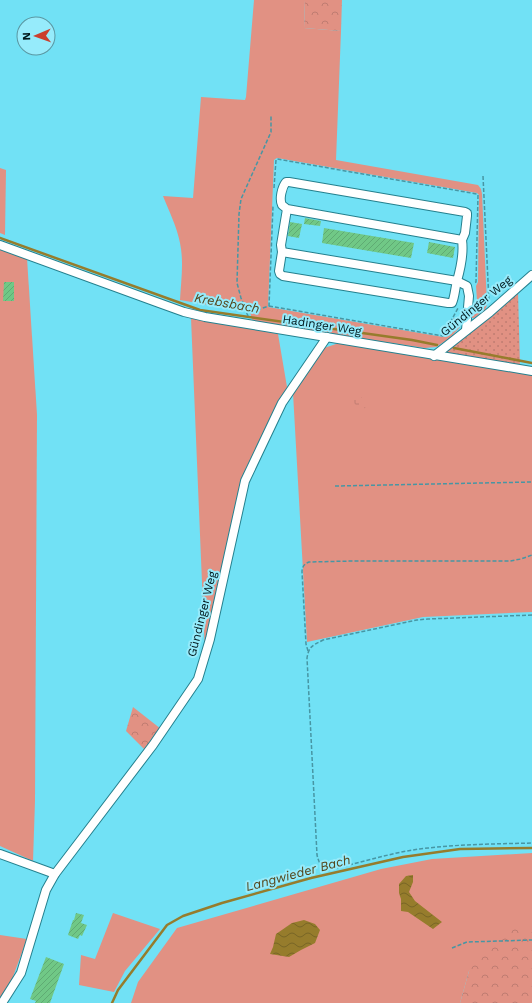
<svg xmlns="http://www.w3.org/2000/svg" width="532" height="1003" viewBox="0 0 532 1003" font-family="'Work Sans',sans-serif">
<defs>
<pattern id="forest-crowns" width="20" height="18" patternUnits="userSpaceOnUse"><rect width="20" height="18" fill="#e19183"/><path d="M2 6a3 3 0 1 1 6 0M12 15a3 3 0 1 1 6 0" fill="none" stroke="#bf7c71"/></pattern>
<pattern id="wetland-marsh" width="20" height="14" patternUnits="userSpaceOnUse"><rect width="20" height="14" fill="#e19183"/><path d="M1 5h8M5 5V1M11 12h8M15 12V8" fill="none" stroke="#bf7c71"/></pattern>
<pattern id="garden-dots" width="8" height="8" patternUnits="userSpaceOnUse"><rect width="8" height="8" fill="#e19183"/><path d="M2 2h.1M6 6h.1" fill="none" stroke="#bf7c71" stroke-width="1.8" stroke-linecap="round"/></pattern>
<pattern id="water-waves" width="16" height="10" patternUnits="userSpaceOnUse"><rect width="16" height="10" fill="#967c2c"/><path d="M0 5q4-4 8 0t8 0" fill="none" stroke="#786525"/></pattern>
<pattern id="building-hatch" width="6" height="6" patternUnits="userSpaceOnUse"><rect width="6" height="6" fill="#70c886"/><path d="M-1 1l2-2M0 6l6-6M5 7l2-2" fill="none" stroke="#5fab73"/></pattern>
</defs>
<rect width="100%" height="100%" fill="#71e1f5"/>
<g fill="#e19183">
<path d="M254,0H305L304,28L341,31L336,160L478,185L481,189L482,194L487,305L485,310L474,318H471L469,316V310L477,300L476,286L478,282L479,195L477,193L277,158L274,160L268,307L443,337L454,318L460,321V327L450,338L436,347L425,348L253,322L250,312L180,300C181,281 184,262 180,243C177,227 169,211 163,196L193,198L201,97L245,100L246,97Z"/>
<polygon points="0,168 6,170 5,235 0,233"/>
<polygon points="0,248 27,258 37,415 35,801 33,861 0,846"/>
<polygon points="191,318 278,334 287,387 241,479 210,620 205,655"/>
<polygon points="339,343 532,375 532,612 423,617 307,642 293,393 324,348"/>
<polygon points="532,853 532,929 469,971 460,1003 131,1003 138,982 177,928 381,869 432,859"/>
<polygon points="113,913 160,929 125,971 114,992 79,985 81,955 95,959"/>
<polygon points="0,935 27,939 11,982 0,998"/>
</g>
<g fill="url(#forest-crowns)">
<polygon points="305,0 342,0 341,31 304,28"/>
<polygon points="133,707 161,729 145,750 126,731"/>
<polygon points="532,924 532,1003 460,1003 469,971 488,945 507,929 520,925"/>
</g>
<polygon fill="url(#wetland-marsh)" points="358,394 367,403 366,407 362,410 359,409 352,400"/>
<polygon fill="url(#garden-dots)" points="518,292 520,366 443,354"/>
<g fill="url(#water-waves)">
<polygon points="413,875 413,882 409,892 415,901 442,922 433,929 408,912 401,911 401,899 399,893 399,884 406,876"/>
<polygon points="304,920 315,924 320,930 315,943 301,950 289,957 270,954 273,947 276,934 292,923"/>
</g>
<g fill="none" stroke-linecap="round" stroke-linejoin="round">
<g stroke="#967c2c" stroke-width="2.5">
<polyline points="0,238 200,310 412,340 437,345"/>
<polyline points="454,348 532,363"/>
<polyline points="112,1003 118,990 167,925 183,916 222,903 311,878 403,857 460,849 532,848"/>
</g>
</g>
<g fill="url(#building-hatch)">
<polygon points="305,218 321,221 320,226 304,224"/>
<polygon points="290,222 302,224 299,238 288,236"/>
<polygon points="324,228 414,243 411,258 322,243"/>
<polygon points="429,242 455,247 453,258 427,253"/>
<polygon points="4,282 14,282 14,301 3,301"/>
<polygon points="76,913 84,915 81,923 87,925 82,936 80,935 78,939 68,935 73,920 74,920"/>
<polygon points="46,957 64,964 50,1003 35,1003 36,1001 30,999"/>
</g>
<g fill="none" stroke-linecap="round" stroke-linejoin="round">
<defs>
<g id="minor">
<path d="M287,209L462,240C464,254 461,267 457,281C455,288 455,296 452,303H448L283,276L280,274L279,271L282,252L281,245L287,209C286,208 283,206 282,205C279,199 282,187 286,182H289L465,212L467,213V216L465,233L462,240"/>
<polyline points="0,245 159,303 184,312 205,317 532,371"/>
<polyline points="282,252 457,281 467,286 469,296 466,330"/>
<polyline points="434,356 490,312 532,275"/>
<polyline points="0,854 55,874"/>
<polyline points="2,1003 21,973 46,890 55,874 153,745 198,679 210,639 245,481 282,403 327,337"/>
</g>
</defs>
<use href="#minor" stroke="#25808e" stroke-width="10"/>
<g stroke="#4796a4" stroke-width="1.5" stroke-dasharray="4 2" stroke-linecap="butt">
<polyline points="483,176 489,302"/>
<polyline points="274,188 276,160 277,159 477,194 478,195 476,282 474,283"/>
<polyline points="269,306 443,336 458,308"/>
<polyline points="245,310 260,309 269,306 273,206"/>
<polyline points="248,316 241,298 237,283 239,214 241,199 271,132 271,116"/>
<polyline points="335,486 532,482"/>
<path d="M532,615L428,619L417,620L323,640C312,646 309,646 307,658L317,855C320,868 324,869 336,868C367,861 397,851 428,848C463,844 498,844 532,843"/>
<path d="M308,651L306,644L302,572C302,567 304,564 309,562L352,561H510L521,559L532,555"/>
<polyline points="452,948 467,942 532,940"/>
</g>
<use href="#minor" stroke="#fff" stroke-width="8"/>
</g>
<g text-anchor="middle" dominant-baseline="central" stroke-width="4" stroke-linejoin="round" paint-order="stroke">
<g font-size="12" fill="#01181c" stroke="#96ebfb">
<text transform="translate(476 306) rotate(-39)">Gündinger Weg</text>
<text transform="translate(322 325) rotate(9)">Hadinger Weg</text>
<text transform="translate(202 614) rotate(-76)">Gündinger Weg</text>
</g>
<g font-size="13" font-style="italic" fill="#54451a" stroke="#96ebfb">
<text transform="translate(227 303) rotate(10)">Krebsbach</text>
<text transform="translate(298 873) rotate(-15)">Langwieder Bach</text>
</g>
</g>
<g transform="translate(36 36) rotate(268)"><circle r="19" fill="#96ebfb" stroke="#5a97a2"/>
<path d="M0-3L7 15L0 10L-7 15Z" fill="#cb3f2e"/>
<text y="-6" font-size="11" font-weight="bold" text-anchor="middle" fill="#01181c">N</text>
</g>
</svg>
